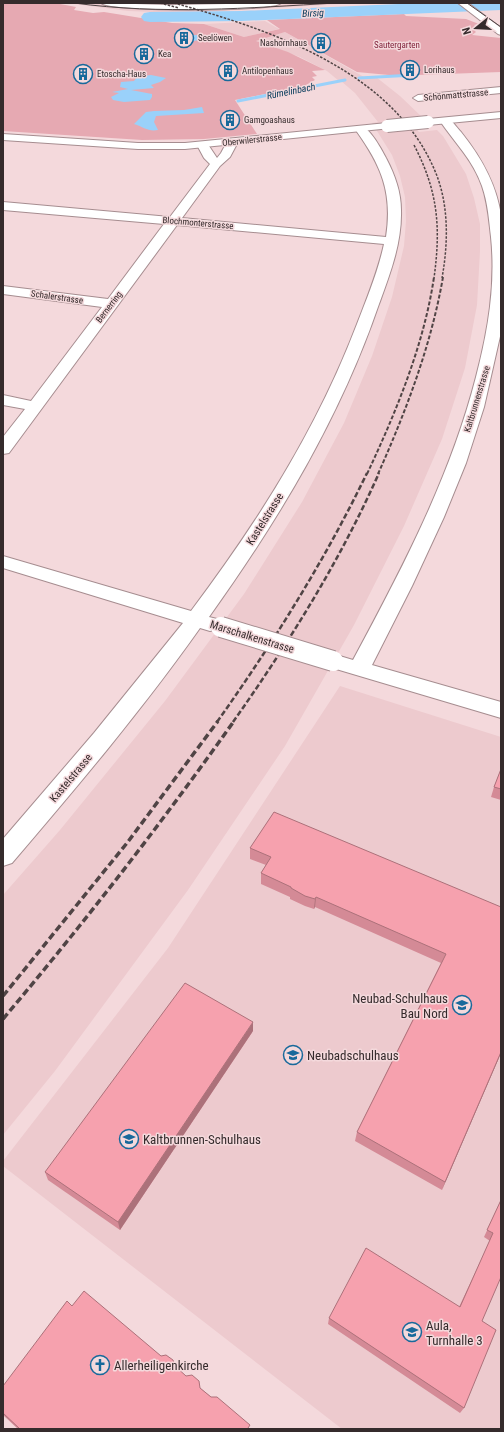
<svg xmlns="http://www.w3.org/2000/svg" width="504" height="1432" viewBox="0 0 504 1432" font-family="'Roboto Condensed',sans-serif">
<rect width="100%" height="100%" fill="#f4d9dc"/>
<g fill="#edcace">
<polygon points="67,3 89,3 130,8 180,10 217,9 305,3 359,3 181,13 128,11"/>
<polygon points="265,21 279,29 244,37 204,24"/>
<polygon points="285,32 364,77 359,78 360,79 376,77 400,96 423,118 408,119 419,132 437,130 443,136 466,174 474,198 480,224 480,251 477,305 465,368 442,439 404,526 354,625 285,746 188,890 55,1071 3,1135 3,895 60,830 165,701 244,594 302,502 344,423 372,356 392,297 404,246 406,221 405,197 400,176 392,155 372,123 378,122 355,93 341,81 344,80 339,81 327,71 300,57 256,41"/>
<polygon points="340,686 501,737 501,1427 499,1429 342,1429 3,1166 3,1161 168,948"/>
</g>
<polygon fill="#e6a9b2" points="3,3 55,3 76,7 74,10 93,13 104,12 172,23 204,24 244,37 280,29 267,20 404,14 406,16 466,19 479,24 474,25 477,27 473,29 476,32 472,35 501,38 501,72 390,76 389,75 357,72 285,32 256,41 288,52 325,70 312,71 317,76 312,77 315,80 304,86 235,100 257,134 204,139 142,140 3,131"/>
<g fill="#9ad1fa">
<polygon points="195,35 213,36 214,38 193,41 183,41 183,39"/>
<polygon points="151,75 166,78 160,82 151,85 154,88 131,90 152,94 152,97 150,100 124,102 113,100 111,97 119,93 112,92 128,89 120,87 121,82 134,81 137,77"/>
<path d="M202,107L204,113L156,116L154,122L158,130C148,132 144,127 134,124L146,112L154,111L184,110Z"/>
</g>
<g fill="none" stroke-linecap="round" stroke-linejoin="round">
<g stroke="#9ad1fa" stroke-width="3">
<polyline points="494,5 501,9"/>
<polyline points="359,78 414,75"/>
<polyline points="238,101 345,80"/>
</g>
<polygon fill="#9ad1fa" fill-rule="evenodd" points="421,3 501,3 501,10 241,21 150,22 144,21 141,17 144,13 150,12 241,11"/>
<defs>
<g id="minor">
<polygon points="501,87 501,93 418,101 413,98 418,95"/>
<path d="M445,118C452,119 456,127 461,132C481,157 496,183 501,215V332L484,407L466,463L444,517L412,586L372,665L501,702V718L326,666L323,661L326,656L333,654L353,660C402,569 450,478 476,377C488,331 496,285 491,237C489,220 488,203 482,186C473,160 455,143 440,121Z"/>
<path d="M361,126C370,128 382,150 386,158C395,175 401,192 401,210C402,243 390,274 379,304C340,418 279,519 209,617L217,619L220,624L217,629L210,631L200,628C142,710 77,787 12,863L3,866V839L94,733L183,623L3,568V556L191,611C258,522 317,429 357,324C367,298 378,272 384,244L177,225L9,453L3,454V437L25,409L3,405V395L31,401L102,307L3,294V286L108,299L164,224L3,210V202L170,217L210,164L204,158L197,145L199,143H207L217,158L221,153L228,140H236L238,142L230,157L220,166L182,218L386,237C393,192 381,165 355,129Z"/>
</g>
<g id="major">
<path d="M101,3L169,5L281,3C273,12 110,12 101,3Z"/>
<polygon points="458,3 468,3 501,28 501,35 498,34"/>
<polygon points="501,112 501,118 428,125 423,122 428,119"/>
<polygon points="387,123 391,124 392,126 391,128 185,149 138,149 3,140 3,134 138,143 185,143"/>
</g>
</defs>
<use href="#minor" stroke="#a68d90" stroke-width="2"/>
<use href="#major" stroke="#a68d90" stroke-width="2"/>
<use href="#minor" fill="#fff" fill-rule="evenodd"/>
<use href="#major" fill="#fff" fill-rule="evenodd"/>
<g stroke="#504445" stroke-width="1">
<path d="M74,3C162,15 248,8 336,3"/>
<polyline points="467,3 501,27"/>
</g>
<g stroke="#504445" stroke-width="1.5" stroke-dasharray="2.5 1.5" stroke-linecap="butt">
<polyline points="160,3 179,8"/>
<path d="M174,3C272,30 397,72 437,176C449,208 448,245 442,278"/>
<path d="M414,145C438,191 441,227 434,278"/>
</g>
<g stroke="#504445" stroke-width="2" stroke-dasharray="4 2" stroke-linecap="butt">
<path d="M367,474C396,412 424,345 434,277"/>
<path d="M378,474C406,411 431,346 443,277"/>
</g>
<g stroke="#504445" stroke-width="2.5" stroke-dasharray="5.5 2.5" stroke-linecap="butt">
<path d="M217,722C273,643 325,560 367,473"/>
<path d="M233,722C288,644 340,561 379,473"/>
</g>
<g stroke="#504445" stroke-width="3.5" stroke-dasharray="7 3.5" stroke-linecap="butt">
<polyline points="3,996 127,843 218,721"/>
<path d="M3,1019C84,923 161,824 234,721"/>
</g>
<defs>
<polyline id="minor-bridge" points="221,627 333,661"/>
<polyline id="major-bridge-far1" points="417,123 428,122"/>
<polyline id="major-bridge" points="387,126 428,122"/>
</defs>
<use href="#minor-bridge" stroke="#a68d90" stroke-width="22" stroke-linecap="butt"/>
<use href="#major-bridge-far1" stroke="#a68d90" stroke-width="10" stroke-linecap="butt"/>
<use href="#major-bridge" stroke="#a68d90" stroke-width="14" stroke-linecap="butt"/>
<use href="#minor-bridge" stroke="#fff" stroke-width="20"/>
<use href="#major-bridge-far1" stroke="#fff" stroke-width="10"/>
<use href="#major-bridge" stroke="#fff" stroke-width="12"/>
</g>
<g fill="#d48a96">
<polygon points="501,769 501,800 491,797 494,787"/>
<polygon points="250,848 501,907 501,1053 442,1190 355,1141 357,1132 441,963 315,907 314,909 305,906 290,899 290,897 261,884 261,873 266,865 250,859"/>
<polygon points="253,1031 120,1230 48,1180 45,1172"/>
<polygon points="501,1200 482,1321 464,1408 460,1413 328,1324 329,1318 459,1307 490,1241 484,1237"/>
<polygon points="72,1306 161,1356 250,1429 18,1429 3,1415 3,1386"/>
</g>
<g fill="#ac717a">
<polygon points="316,897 315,907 314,909 315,899"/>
<polygon points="253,1022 253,1031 120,1230 118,1222"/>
<polygon points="501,1052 501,1053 442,1190 445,1182"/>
</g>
<g fill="#f6a1ae" stroke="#ac717a">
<polygon points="501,769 501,789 494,787"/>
<polygon points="274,812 501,907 501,1052 445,1182 357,1132 446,954 316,897 315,899 305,896 291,888 291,887 261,873 271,857 250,848"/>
<polygon points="185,983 253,1022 118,1222 45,1172"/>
<polygon points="501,1200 501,1277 482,1321 496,1330 464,1408 329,1318 366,1248 460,1307 493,1233 487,1230"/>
<polygon points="84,1291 161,1356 166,1355 173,1360 175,1366 186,1376 192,1375 199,1381 200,1388 211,1397 217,1397 250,1425 248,1428 249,1429 20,1429 3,1413 3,1386 67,1301 72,1306"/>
</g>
<defs>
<symbol id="building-ring" viewBox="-11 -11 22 22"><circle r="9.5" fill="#f4d9dc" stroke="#18699b" stroke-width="1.5"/><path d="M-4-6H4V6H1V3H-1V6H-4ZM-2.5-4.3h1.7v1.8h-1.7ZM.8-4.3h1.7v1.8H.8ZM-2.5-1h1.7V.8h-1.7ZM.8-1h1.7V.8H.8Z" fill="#18699b"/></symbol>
<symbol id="school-ring" viewBox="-11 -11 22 22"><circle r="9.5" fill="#f4d9dc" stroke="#18699b" stroke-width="1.5"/><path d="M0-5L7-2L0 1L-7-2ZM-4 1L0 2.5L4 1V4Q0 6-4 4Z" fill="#18699b"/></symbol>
<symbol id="church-ring" viewBox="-11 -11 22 22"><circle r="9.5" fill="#f4d9dc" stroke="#18699b" stroke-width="1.5"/><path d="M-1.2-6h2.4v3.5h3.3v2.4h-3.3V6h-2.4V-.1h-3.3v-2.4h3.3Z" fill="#18699b"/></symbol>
</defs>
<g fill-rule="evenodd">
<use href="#building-ring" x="173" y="27" width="22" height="22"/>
<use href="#building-ring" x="310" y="32" width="22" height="22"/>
<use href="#building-ring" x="133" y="43" width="22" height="22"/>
<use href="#building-ring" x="399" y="59" width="22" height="22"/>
<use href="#building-ring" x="217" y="60" width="22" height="22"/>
<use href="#building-ring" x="72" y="63" width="22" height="22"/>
<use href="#building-ring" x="219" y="109" width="22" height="22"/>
<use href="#school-ring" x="451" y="994" width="22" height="22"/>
<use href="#school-ring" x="282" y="1044" width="22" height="22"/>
<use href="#school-ring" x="118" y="1128" width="22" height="22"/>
<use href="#school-ring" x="401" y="1321" width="22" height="22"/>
<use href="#church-ring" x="89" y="1354" width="22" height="22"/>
</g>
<g text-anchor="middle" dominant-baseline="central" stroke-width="3" stroke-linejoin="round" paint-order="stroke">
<g font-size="9" fill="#352b2c" stroke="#f4d9dc" text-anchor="start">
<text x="198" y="38">Seelöwen</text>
<text x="307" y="43" text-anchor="end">Nashornhaus</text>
<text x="158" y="54">Kea</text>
<text x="424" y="70">Lorihaus</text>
<text x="242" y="71">Antilopenhaus</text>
<text x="97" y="74">Etoscha-Haus</text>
<text x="244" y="120">Gamgoashaus</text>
</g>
<g font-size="9" fill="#7e1e37" stroke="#f4d9dc">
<text x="397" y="45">Sautergarten</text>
</g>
<g font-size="9" fill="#352b2c" stroke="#f4d9dc">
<text transform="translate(456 95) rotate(-5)">Schönmattstrasse</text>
<text transform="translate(252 140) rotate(-6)">Oberwilerstrasse</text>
<text transform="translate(198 223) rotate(5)">Blochmonterstrasse</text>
<text transform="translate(57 297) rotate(8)">Schalerstrasse</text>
<text transform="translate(109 307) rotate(-53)">Bernerring</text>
<text transform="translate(477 399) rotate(-73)">Kaltbrunnenstrasse</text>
</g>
<g font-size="10" font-style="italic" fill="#003758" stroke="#f4d9dc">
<text transform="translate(313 13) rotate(-3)">Birsig</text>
<text transform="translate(291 91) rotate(-11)">Rümelinbach</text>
</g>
<g font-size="11" fill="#352b2c" stroke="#f4d9dc">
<text transform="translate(265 519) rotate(-58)">Kastelstrasse</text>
<text transform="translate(252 637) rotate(17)">Marschalkenstrasse</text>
<text transform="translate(71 778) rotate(-50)">Kastelstrasse</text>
</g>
<g font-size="13" fill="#352b2c" stroke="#f4d9dc" text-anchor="start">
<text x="448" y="998" text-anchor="end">Neubad-Schulhaus<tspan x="448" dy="15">Bau Nord</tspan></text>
<text x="307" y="1055">Neubadschulhaus</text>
<text x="143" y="1139">Kaltbrunnen-Schulhaus</text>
<text x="426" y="1325">Aula,<tspan x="426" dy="15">Turnhalle 3</tspan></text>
<text x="114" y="1365">Allerheiligenkirche</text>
</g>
</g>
<rect width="504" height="1432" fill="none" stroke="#352b2c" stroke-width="8"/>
<g transform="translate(476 28) rotate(252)" stroke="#f4d9dc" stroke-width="3" paint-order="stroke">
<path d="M0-3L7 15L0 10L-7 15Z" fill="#352b2c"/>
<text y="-6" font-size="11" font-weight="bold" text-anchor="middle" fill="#352b2c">N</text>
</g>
</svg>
